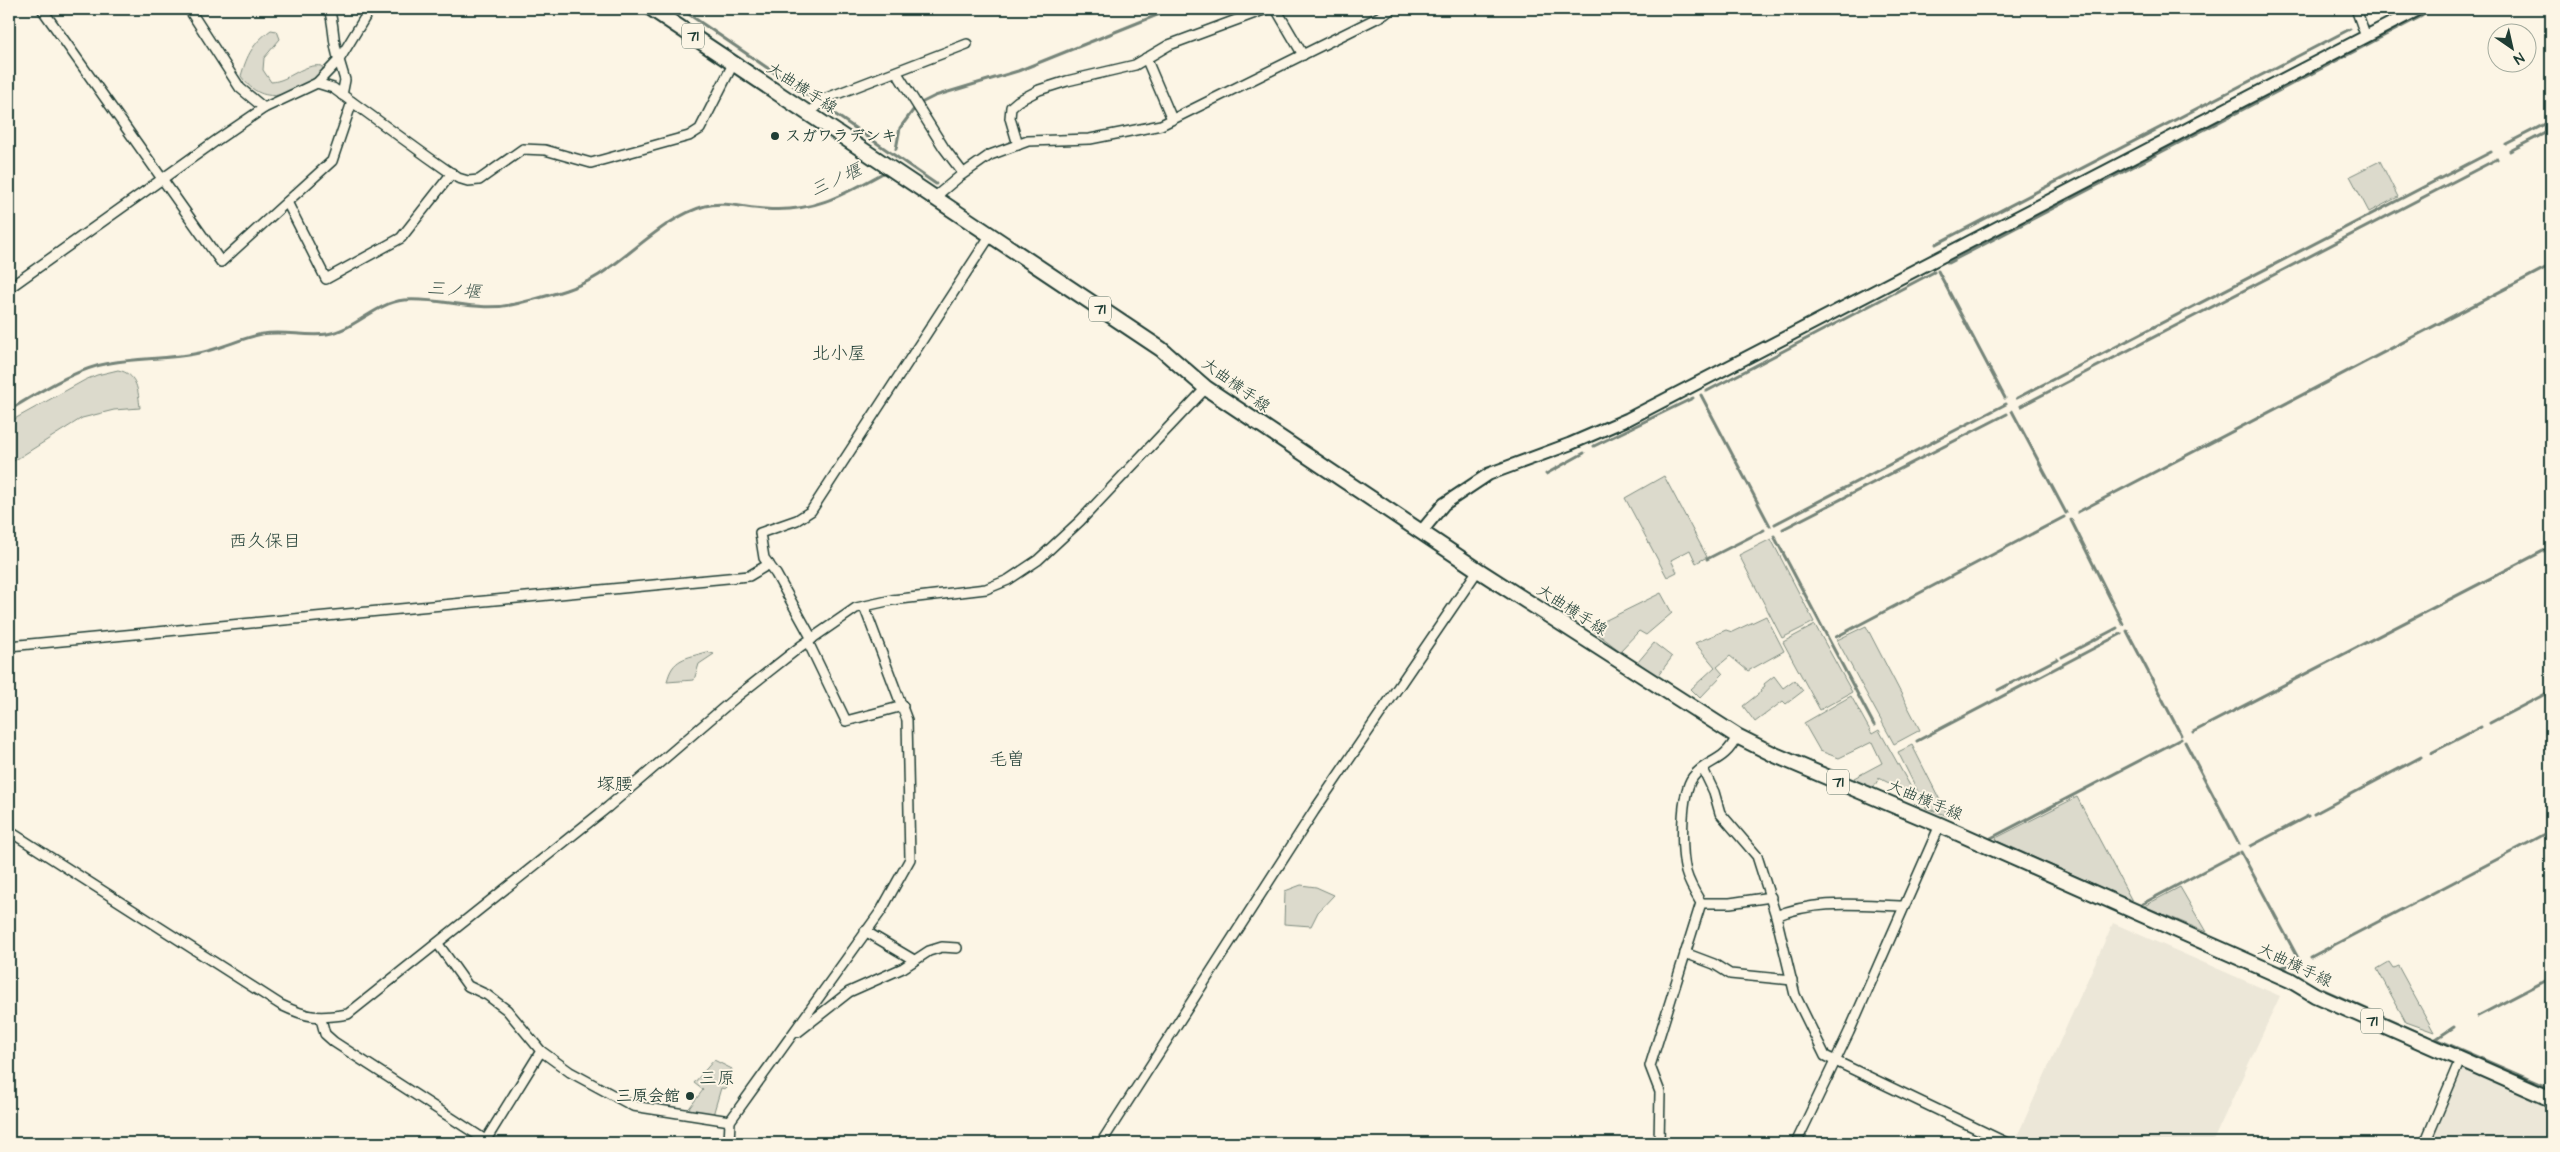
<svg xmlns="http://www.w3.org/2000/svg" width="2560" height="1152" viewBox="0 0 2560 1152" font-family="'Architects Daughter','Klee One',sans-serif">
<rect width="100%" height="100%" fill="#fcf5e5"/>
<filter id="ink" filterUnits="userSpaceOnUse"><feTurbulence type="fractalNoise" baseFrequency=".02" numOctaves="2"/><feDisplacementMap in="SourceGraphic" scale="10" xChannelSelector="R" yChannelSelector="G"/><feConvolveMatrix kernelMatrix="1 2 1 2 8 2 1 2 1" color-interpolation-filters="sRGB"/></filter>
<g filter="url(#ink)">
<g fill="#ece7d8">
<polygon points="2113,923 2280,996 2212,1143 2020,1143 2015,1141"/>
<polygon points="2463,1069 2551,1108 2551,1143 2427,1143"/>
</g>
<g fill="#dcdacc" stroke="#7e8c80">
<path d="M271,30L277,31L280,39L264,58L263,70L271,82C290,81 302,63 322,66L323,72C296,92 265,111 241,76C247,55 253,43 271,30Z"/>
<polygon points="2380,161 2398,197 2369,212 2350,176"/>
<path d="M118,370C138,374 138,391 140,408L114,410L82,418L9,464V422L85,380L97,375Z"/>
<polygon points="1664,476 1707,557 1696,563 1690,550 1671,560 1677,572 1667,577 1625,498"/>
<polygon points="1771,539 1814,622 1782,638 1739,555"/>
<polygon points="1661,593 1672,613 1646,635 1639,631 1620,651 1590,628"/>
<polygon points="1766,616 1784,651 1748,671 1730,656 1717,667 1723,674 1700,698 1691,689 1715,667 1695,643 1726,630 1732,632"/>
<polygon points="1815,625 1852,692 1820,710 1783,642"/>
<polygon points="1866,626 1920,730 1894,744 1837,640"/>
<polygon points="1654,643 1672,657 1657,677 1638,662"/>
<path d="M707,652L714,654L699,664L694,680L667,682C672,658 686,658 707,652Z"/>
<polygon points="1774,676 1783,688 1794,680 1803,691 1786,704 1783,701 1755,722 1743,706 1761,692 1760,690 1765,686 1764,684"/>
<polygon points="1851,696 1872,734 1879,730 1913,791 1909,793 1879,778 1874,787 1859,784 1854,778 1882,763 1872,742 1839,758 1820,751 1804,723"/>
<polygon points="1912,745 1948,816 1926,808 1898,752"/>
<polygon points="2077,797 2132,901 1997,841 1996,838"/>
<polygon points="1301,885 1316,887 1334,895 1318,912 1311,926 1284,924 1285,891"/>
<polygon points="2180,887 2206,932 2144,906"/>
<polygon points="2389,962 2393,968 2398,966 2434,1032 2406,1022 2377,969"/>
<polygon points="714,1060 732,1069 725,1089 721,1088 713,1115 687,1111 703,1090 694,1083"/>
</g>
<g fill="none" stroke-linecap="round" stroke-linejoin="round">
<g stroke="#758479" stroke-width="3">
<polyline points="681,9 813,99"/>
<polyline points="826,108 936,184"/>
<polyline points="2506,144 2551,121"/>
<polyline points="896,149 900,128 917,105 935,96 1018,71 1172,9"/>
<polyline points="2510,151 2551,130"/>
<polyline points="1936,244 2350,29"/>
<polyline points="1948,263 2422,16"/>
<polyline points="1938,271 2005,398"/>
<polyline points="1707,391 1934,272"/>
<polyline points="1701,395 1770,526"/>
<polyline points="2017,398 2491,152"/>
<polyline points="2021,406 2497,159"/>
<path d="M9,410C40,392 74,369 110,363C138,358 167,359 194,354C218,350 239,339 262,334C283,330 306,337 327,334C355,330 375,303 404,300C445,297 477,314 520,303C546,296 577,289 599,275C632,254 667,216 705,206C724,201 745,208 765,209C813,213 843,195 883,173"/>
<polyline points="2012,411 2066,513"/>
<polyline points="1594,446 1693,398"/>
<polyline points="1546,474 1584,453"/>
<polyline points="2078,512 2551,265"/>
<polyline points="2071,520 2123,624"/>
<polyline points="1775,524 2006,404"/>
<polyline points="1783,529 2007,414"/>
<polyline points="1774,536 1874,725"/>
<polyline points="1707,559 1764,530"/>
<polyline points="2127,631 2181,735"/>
<polyline points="1836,637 2064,517"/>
<polyline points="2062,657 2117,628"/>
<polyline points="1998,690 2057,659"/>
<polyline points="2490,723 2551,691"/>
<polyline points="2193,732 2551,547"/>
<polyline points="1917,741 2121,634"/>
<polyline points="2185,742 2239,844"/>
<polyline points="2431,753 2481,727"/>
<polyline points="2314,814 2421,757"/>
<polyline points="1991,838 2181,739"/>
<polyline points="2251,846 2308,816"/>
<polyline points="2241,852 2298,958"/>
<polyline points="2142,904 2238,853"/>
<polyline points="2311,957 2551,831"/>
<polyline points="2284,967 2292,975"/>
<polyline points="2277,968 2298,963"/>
<polyline points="2322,989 2427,1036"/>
<polyline points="2478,1016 2551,978"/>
<polyline points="2454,1027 2436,1039 2551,1089"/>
</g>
<defs>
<g id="minor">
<polyline points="42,9 221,262 332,161 352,102"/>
<polyline points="189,9 240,88 264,108"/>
<polyline points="1276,9 1303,55"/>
<polyline points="2356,9 2366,37"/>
<polyline points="1146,58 1172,119"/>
<polyline points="897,73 944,148 963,173"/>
<path d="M317,83L339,60C332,41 335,27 329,9"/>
<polyline points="342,95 345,80 339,60 370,9"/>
<polyline points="809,113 824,99 967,44"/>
<polyline points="1018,145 1010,118 1011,107 1018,101 1039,90 1067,81 1135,65 1169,45 1266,9"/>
<polyline points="935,197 960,176 990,155 1028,141 1090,139 1161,125 1385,14 1391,9"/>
<polyline points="287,202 326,279 401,238 452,173"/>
<polyline points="9,288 217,140 264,108 317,83 333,88 428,157 458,178 468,181 479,180 523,149 545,150 591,163 689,136 700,129 733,64"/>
<polyline points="812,639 776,574 764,558 760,533 797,520 811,511 990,236"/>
<polyline points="808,642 846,721 903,706"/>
<polyline points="9,646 749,576 769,564"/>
<polyline points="1703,769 1714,792 1720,813 1757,856 1776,916 1795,995 1825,1056 2007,1143"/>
<path d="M9,831L281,1005C308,1018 318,1019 348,1014L608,807L735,698L801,646L856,608L892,600L986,589L1008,580L1038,560L1080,521L1206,388"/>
<polyline points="1701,903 1730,903 1771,897"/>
<path d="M1776,916C1816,899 1861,905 1904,906"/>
<polyline points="865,931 914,960"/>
<polyline points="438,944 468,986 487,995 507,1010 541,1051 570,1072 633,1106 730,1121"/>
<polyline points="1685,953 1714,964 1730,974 1792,980"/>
<polyline points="321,1019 325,1034 334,1042 490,1143"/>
<polyline points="798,1032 849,992 903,968 929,951 942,947 957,948"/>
<polyline points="484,1143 541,1051"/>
<polyline points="729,1143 730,1121 881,911 910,859 907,720 864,606"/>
<polyline points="1101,1143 1314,811 1478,570"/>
<path d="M1659,1143L1660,1092L1650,1066L1701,903C1695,893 1689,883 1686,872C1681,851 1680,794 1693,777C1705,760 1725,763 1737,736"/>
<polyline points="1796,1143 1849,1032 1940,825"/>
<polyline points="2425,1143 2460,1060"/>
</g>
<polyline id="tertiary" points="1421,532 1444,504 1489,474 1570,444 1628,419 2419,9"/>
<polyline id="primary" points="652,9 1161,349 1206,388 1478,570 1737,736 1775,755 1940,825 2290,980 2315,995 2551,1099"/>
</defs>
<use href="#minor" stroke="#1f3d34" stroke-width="12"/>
<use href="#tertiary" stroke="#1f3d34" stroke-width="15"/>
<use href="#primary" stroke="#1f3d34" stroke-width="18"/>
<use href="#minor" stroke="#fcf5e5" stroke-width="9"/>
<use href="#tertiary" stroke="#fcf5e5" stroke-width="11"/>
<use href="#primary" stroke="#fcf5e5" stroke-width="14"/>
</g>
</g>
<g fill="#1f3d34" stroke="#fcf5e5" stroke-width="2">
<circle cx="775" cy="136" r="5"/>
<circle cx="690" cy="1096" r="5"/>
</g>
<g text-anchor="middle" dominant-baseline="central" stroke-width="4" stroke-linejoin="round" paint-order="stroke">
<g fill="#fcf5e5" stroke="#617469" stroke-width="1">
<rect x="682" y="23.5" width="22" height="25" rx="4"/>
<rect x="1089" y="296.5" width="22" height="25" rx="4"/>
<rect x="1827" y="769.5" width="22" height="25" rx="4"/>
<rect x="2361" y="1008.5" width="22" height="25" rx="4"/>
</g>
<g font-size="15" font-weight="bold" fill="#1f3d34">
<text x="693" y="36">71</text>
<text x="1100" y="309">71</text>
<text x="1838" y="782">71</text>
<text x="2372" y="1021">71</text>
</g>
<g font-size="16" fill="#1f3d34" stroke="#fcf5e5">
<text transform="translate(802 88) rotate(33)">大曲横手線</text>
<text transform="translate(1236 385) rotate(36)">大曲横手線</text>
<text transform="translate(1572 610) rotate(33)">大曲横手線</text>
<text transform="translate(1925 800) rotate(23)">大曲横手線</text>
<text transform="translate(2295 965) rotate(26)">大曲横手線</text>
</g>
<g font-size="16" font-weight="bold" fill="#1f3d34" stroke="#fcf5e5" text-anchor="start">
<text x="785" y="136">スガワラデンキ</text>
<text x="680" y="1096" text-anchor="end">三原会館</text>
</g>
<g font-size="18" font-style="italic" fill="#435a51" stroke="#fcf5e5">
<text transform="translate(836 180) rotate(-25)">三ノ堰</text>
<text transform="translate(454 290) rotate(5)">三ノ堰</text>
</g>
<g font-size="18" fill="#1f3d34" stroke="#fcf5e5">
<text x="839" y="353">北小屋</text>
<text x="265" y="541">西久保目</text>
<text x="1007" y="759">毛曽</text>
<text x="615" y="784">塚腰</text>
<text x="717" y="1078">三原</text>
</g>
</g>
<rect width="2560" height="1152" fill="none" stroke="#fcf5e5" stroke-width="30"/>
<rect x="15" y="15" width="2530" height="1122" fill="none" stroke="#1f3d34" stroke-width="2" filter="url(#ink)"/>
<g transform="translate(2512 48) rotate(146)"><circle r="24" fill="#fcf5e5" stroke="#a4ab9e"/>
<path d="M0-4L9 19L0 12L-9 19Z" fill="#1f3d34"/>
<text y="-8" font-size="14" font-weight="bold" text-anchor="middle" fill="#1f3d34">N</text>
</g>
</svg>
